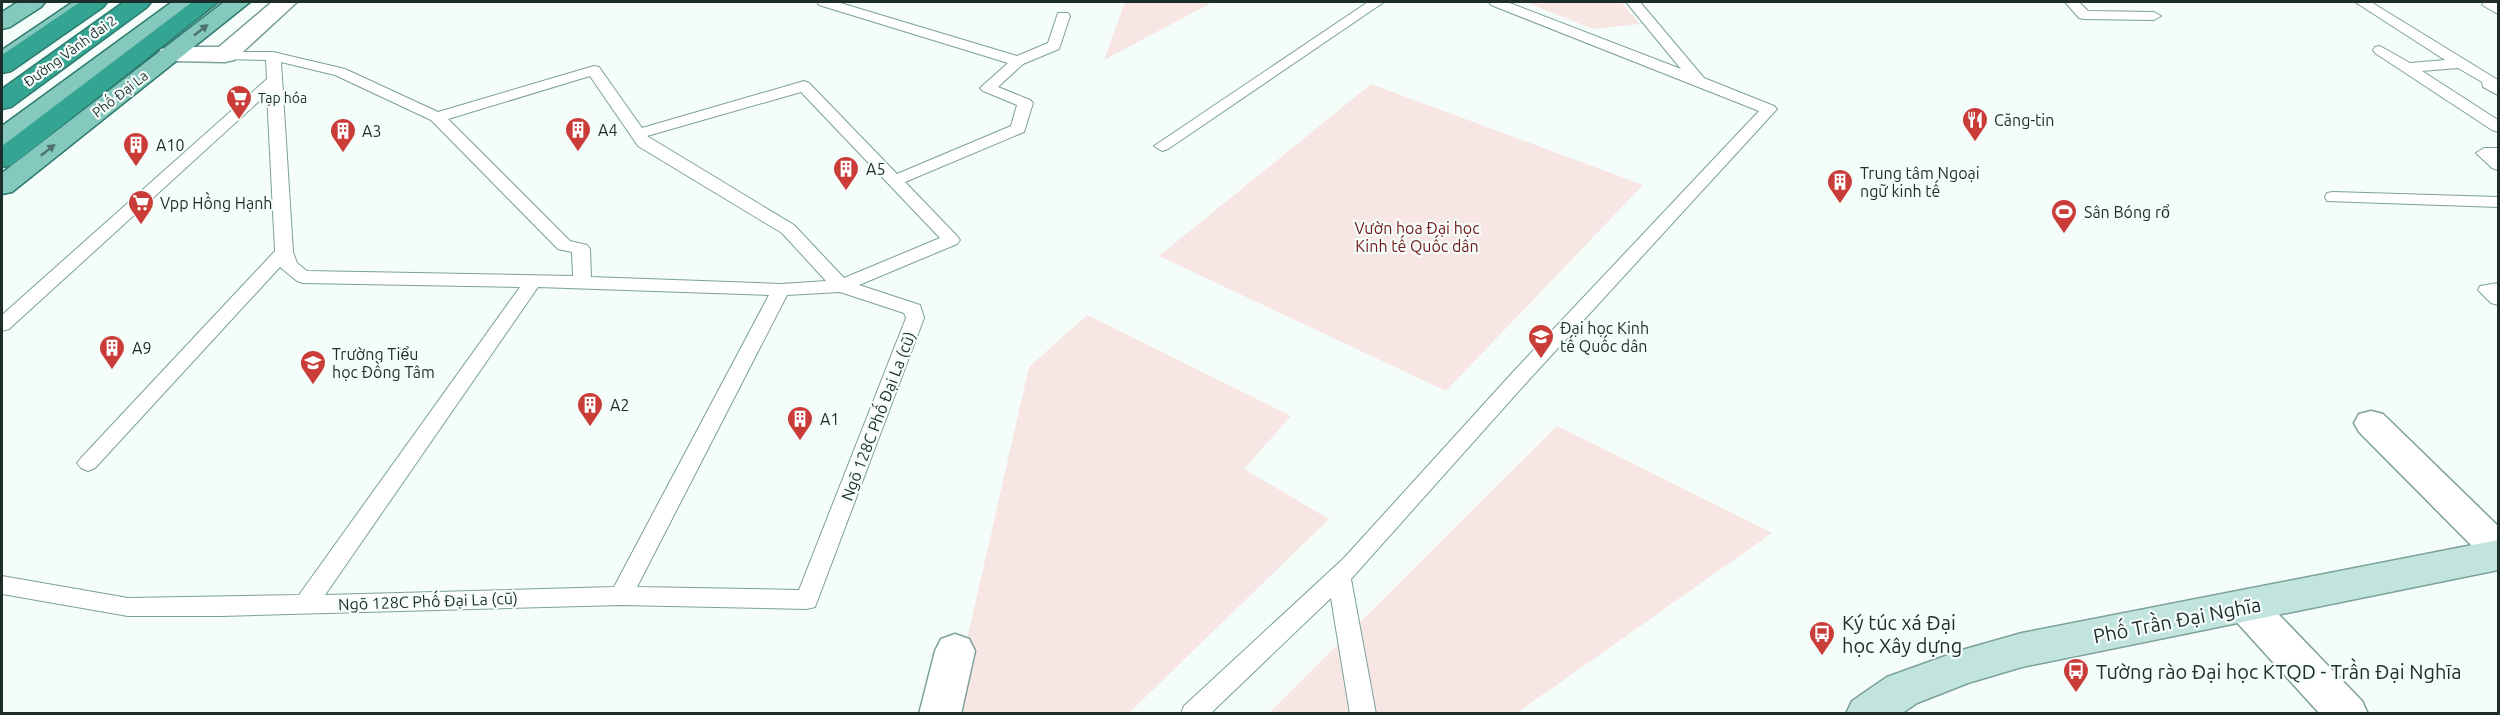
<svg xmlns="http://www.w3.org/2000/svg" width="2500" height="715" viewBox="0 0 2500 715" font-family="Ubuntu,sans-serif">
<rect width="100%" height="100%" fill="#f5fdfb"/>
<g fill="#f7e6e3">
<polygon points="1125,2 1213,2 1104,60"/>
<polygon points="1525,2 1621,2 1640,24 1593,29"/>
<polygon points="1371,84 1643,185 1446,391 1159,256"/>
<polygon points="1087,315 1291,416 1244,469 1329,519 1129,713 950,714 1029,367"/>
<polygon points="1557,426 1772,533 1517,713 1268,714"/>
</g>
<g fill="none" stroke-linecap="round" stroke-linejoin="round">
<defs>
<g id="lane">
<path d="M817,2H837L1017,56L1048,43L1058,13H1068L1070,16L1059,49L1023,64L998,87L1030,100L1033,103L1024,132L905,182L957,236L960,240L957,244L859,285L920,305L924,318L815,607L807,609L621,605L221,616H128L2,594V576L128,598L299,595L520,287L303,283L297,281L280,267L95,468L88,471L81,468L77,463L81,458L275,251L267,94L9,329L2,331V315L267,79L266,60L225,59L220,58L218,55L220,52H273L345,69L438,112L594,66L599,67L642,128L804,81L809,83L897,174L1011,126L1017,105L983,91L980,88L1008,63L819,5ZM281,62L335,75L431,120L558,249L572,252L573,276L307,271L297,263L293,252ZM590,76L638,146L782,233L826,281L781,284L591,277L590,249L587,245L570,241L448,119ZM801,92L940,238L844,278L794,225L647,136ZM538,287L769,295L614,587L325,595ZM840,292L904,313L906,318L799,590L637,587L787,295Z"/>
<polygon points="1368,2 1384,2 1168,149 1162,151 1154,146"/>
<polygon points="1489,2 1507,2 1681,69 1626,2 1640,2 1704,78 1774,106 1777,109 1527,382 1351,579 1376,714 1350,714 1331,598 1210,714 1181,714 1184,706 1344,558 1513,372 1759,111 1491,5"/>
<polygon points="2065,2 2079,2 2088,11 2154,12 2161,16 2154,20 2084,19 2079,18"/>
<polygon points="2355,2 2371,2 2498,80 2498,95 2483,87 2482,82 2458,68 2422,71 2498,120 2498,132 2492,130 2375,53 2373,50 2375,47 2380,46 2410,63 2445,60"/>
<polygon points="2484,2 2498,2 2498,14 2482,5"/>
<polygon points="2484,148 2498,148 2498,170 2492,168 2476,153"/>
<polygon points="2333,192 2498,197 2498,207 2327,201 2325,197 2327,193"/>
<polygon points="2498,283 2498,305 2491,303 2478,290 2480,286"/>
</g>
<g id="street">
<polygon points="272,2 297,2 234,60 225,62 170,61 161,59 158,54 161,49 170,47 219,47"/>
<polygon points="2371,411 2383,414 2498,526 2498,564 2485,559 2359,432 2354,423 2359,414"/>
<polygon points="2246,590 2260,595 2362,701 2368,714 2320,714 2232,617 2226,606 2232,595"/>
<polygon points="955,634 969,639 975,651 961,714 919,714 935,651 941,639"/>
</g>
<polygon id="secondary" points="2498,540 2498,570 2022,667 1968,683 1917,703 1901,714 1846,714 1852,701 1887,677 1962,650 2022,633"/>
<g id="primary">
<polygon points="18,2 45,2 41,7 10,27 2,29 2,12"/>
<polygon points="73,2 100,2 96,7 11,66 2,68 2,50"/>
<polygon points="172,2 198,2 194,7 12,144 2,146 2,126"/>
<polygon points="224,2 250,2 12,192 2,194 2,173"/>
</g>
<g id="highway">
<polygon points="80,2 107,2 103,7 11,71 2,73 2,55"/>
<polygon points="124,2 151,2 147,7 11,107 2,109 2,89"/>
<polygon points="192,2 218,2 12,165 2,167 2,146"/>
</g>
</defs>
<use href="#lane" stroke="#7ba199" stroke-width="2"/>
<use href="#street" stroke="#7ba199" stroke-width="3"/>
<use href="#secondary" stroke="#7ba199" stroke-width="3"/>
<use href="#primary" stroke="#2c7b6e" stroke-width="3"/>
<use href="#highway" stroke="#2c7b6e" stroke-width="3"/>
<use href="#lane" fill="#fff" fill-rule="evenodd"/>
<use href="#street" fill="#fff" fill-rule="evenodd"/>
<use href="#secondary" fill="#c2e4df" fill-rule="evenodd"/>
<use href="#primary" fill="#85c9be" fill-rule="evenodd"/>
<use href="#highway" fill="#34a593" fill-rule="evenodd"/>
</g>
<defs><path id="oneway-solid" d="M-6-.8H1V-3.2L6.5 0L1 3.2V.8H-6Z" transform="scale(1.5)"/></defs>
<g fill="#4c736d">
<use href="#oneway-solid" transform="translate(201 30) rotate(-38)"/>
<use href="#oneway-solid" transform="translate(48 150) rotate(-38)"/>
</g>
<defs>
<symbol id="supermarket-pin" viewBox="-11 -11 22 30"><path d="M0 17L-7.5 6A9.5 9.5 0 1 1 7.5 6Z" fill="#ca3c38" stroke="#f5fdfb"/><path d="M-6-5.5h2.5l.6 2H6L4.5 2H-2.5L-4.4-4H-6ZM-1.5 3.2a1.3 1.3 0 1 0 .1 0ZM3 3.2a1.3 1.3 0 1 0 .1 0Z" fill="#fff"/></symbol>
<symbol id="restaurant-pin" viewBox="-11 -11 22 30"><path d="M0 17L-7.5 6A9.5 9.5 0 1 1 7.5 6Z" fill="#ca3c38" stroke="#f5fdfb"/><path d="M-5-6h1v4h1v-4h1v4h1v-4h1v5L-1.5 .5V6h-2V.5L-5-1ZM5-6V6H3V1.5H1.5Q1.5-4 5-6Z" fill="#fff"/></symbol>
<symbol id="building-pin" viewBox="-11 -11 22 30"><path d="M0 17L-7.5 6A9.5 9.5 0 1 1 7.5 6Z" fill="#ca3c38" stroke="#f5fdfb"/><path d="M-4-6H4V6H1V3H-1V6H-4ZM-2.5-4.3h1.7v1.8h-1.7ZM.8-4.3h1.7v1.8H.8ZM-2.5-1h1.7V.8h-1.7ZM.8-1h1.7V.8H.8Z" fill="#fff"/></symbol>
<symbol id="stadium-pin" viewBox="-11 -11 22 30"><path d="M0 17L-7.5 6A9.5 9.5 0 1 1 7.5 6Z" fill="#ca3c38" stroke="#f5fdfb"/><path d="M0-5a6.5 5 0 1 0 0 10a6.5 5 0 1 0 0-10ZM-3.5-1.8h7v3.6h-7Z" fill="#fff"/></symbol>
<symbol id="university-pin" viewBox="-11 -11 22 30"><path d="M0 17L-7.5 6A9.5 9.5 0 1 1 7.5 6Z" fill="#ca3c38" stroke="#f5fdfb"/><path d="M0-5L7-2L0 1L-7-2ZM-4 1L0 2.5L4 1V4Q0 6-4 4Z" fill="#fff"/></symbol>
<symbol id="school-pin" viewBox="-11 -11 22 30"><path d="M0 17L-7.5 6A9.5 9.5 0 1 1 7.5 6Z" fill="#ca3c38" stroke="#f5fdfb"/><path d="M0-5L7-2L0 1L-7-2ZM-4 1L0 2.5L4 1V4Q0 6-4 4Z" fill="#fff"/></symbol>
<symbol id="bus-pin" viewBox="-11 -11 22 30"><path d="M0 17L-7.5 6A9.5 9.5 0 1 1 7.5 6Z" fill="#ca3c38" stroke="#f5fdfb"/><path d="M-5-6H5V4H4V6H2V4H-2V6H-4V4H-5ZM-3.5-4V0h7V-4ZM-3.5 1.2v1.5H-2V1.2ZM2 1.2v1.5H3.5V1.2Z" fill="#fff"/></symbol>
</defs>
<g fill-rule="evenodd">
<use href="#supermarket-pin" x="224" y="83" width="30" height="40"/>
<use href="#restaurant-pin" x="1960" y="105" width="30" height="40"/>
<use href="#building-pin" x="563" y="115" width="30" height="40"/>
<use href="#building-pin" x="328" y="116" width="30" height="40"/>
<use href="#building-pin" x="121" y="130" width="30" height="40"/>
<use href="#building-pin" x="831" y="154" width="30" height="40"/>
<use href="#building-pin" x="1825" y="167" width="30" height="40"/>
<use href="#supermarket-pin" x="126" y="188" width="30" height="40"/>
<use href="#stadium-pin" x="2049" y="197" width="30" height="40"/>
<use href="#university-pin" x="1526" y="322" width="30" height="40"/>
<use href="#building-pin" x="97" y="333" width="30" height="40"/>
<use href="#school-pin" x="298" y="348" width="30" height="40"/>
<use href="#building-pin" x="575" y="390" width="30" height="40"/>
<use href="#building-pin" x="785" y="404" width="30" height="40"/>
<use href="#bus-pin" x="1807" y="619" width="30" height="40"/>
<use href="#bus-pin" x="2061" y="656" width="30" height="40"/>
</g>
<g text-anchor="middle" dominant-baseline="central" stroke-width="4.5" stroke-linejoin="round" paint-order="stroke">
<g font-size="14" fill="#1d2d2a" stroke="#f5fdfb">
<text transform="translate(70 51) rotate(-36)">Đường Vành đai 2</text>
<text transform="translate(120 94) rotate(-38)">Phố Đại La</text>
</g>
<g font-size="14" fill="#1d2d2a" stroke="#f5fdfb" text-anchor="start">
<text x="258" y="98">Tạp hóa</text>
</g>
<g font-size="16" fill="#1d2d2a" stroke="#f5fdfb" text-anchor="start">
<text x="1994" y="120">Căng-tin</text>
<text x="598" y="130">A4</text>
<text x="362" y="131">A3</text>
<text x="156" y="145">A10</text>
<text x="866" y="169">A5</text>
<text x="1860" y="173">Trung tâm Ngoại<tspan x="1860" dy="18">ngữ kinh tế</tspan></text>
<text x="160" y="203">Vpp Hồng Hạnh</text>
<text x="2084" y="212">Sân Bóng rổ</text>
<text x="1560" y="328">Đại học Kinh<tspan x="1560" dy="18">tế Quốc dân</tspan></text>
<text x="132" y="348">A9</text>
<text x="332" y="354">Trường Tiểu<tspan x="332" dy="18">học Đồng Tâm</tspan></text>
<text x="610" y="405">A2</text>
<text x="820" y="419">A1</text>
</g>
<g font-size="16" fill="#721b19" stroke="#f5fdfb">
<text x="1417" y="228">Vườn hoa Đại học<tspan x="1417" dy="18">Kinh tế Quốc dân</tspan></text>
</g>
<g font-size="16" fill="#1d2d2a" stroke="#f5fdfb">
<text transform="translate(878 416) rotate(-69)">Ngõ 128C Phố Đại La (cũ)</text>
<text transform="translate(428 601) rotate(-2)">Ngõ 128C Phố Đại La (cũ)</text>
</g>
<g font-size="20" fill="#1d2d2a" stroke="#f5fdfb">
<text transform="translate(2177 620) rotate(-11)">Phố Trần Đại Nghĩa</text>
</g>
<g font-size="20" fill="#1d2d2a" stroke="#f5fdfb" text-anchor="start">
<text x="1842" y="622">Ký túc xá Đại<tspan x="1842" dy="23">học Xây dựng</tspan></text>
<text x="2096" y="671">Tường rào Đại học KTQD - Trần Đại Nghĩa</text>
</g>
</g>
<rect width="2500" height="715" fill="none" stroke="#1d2d2a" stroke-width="6"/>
</svg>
